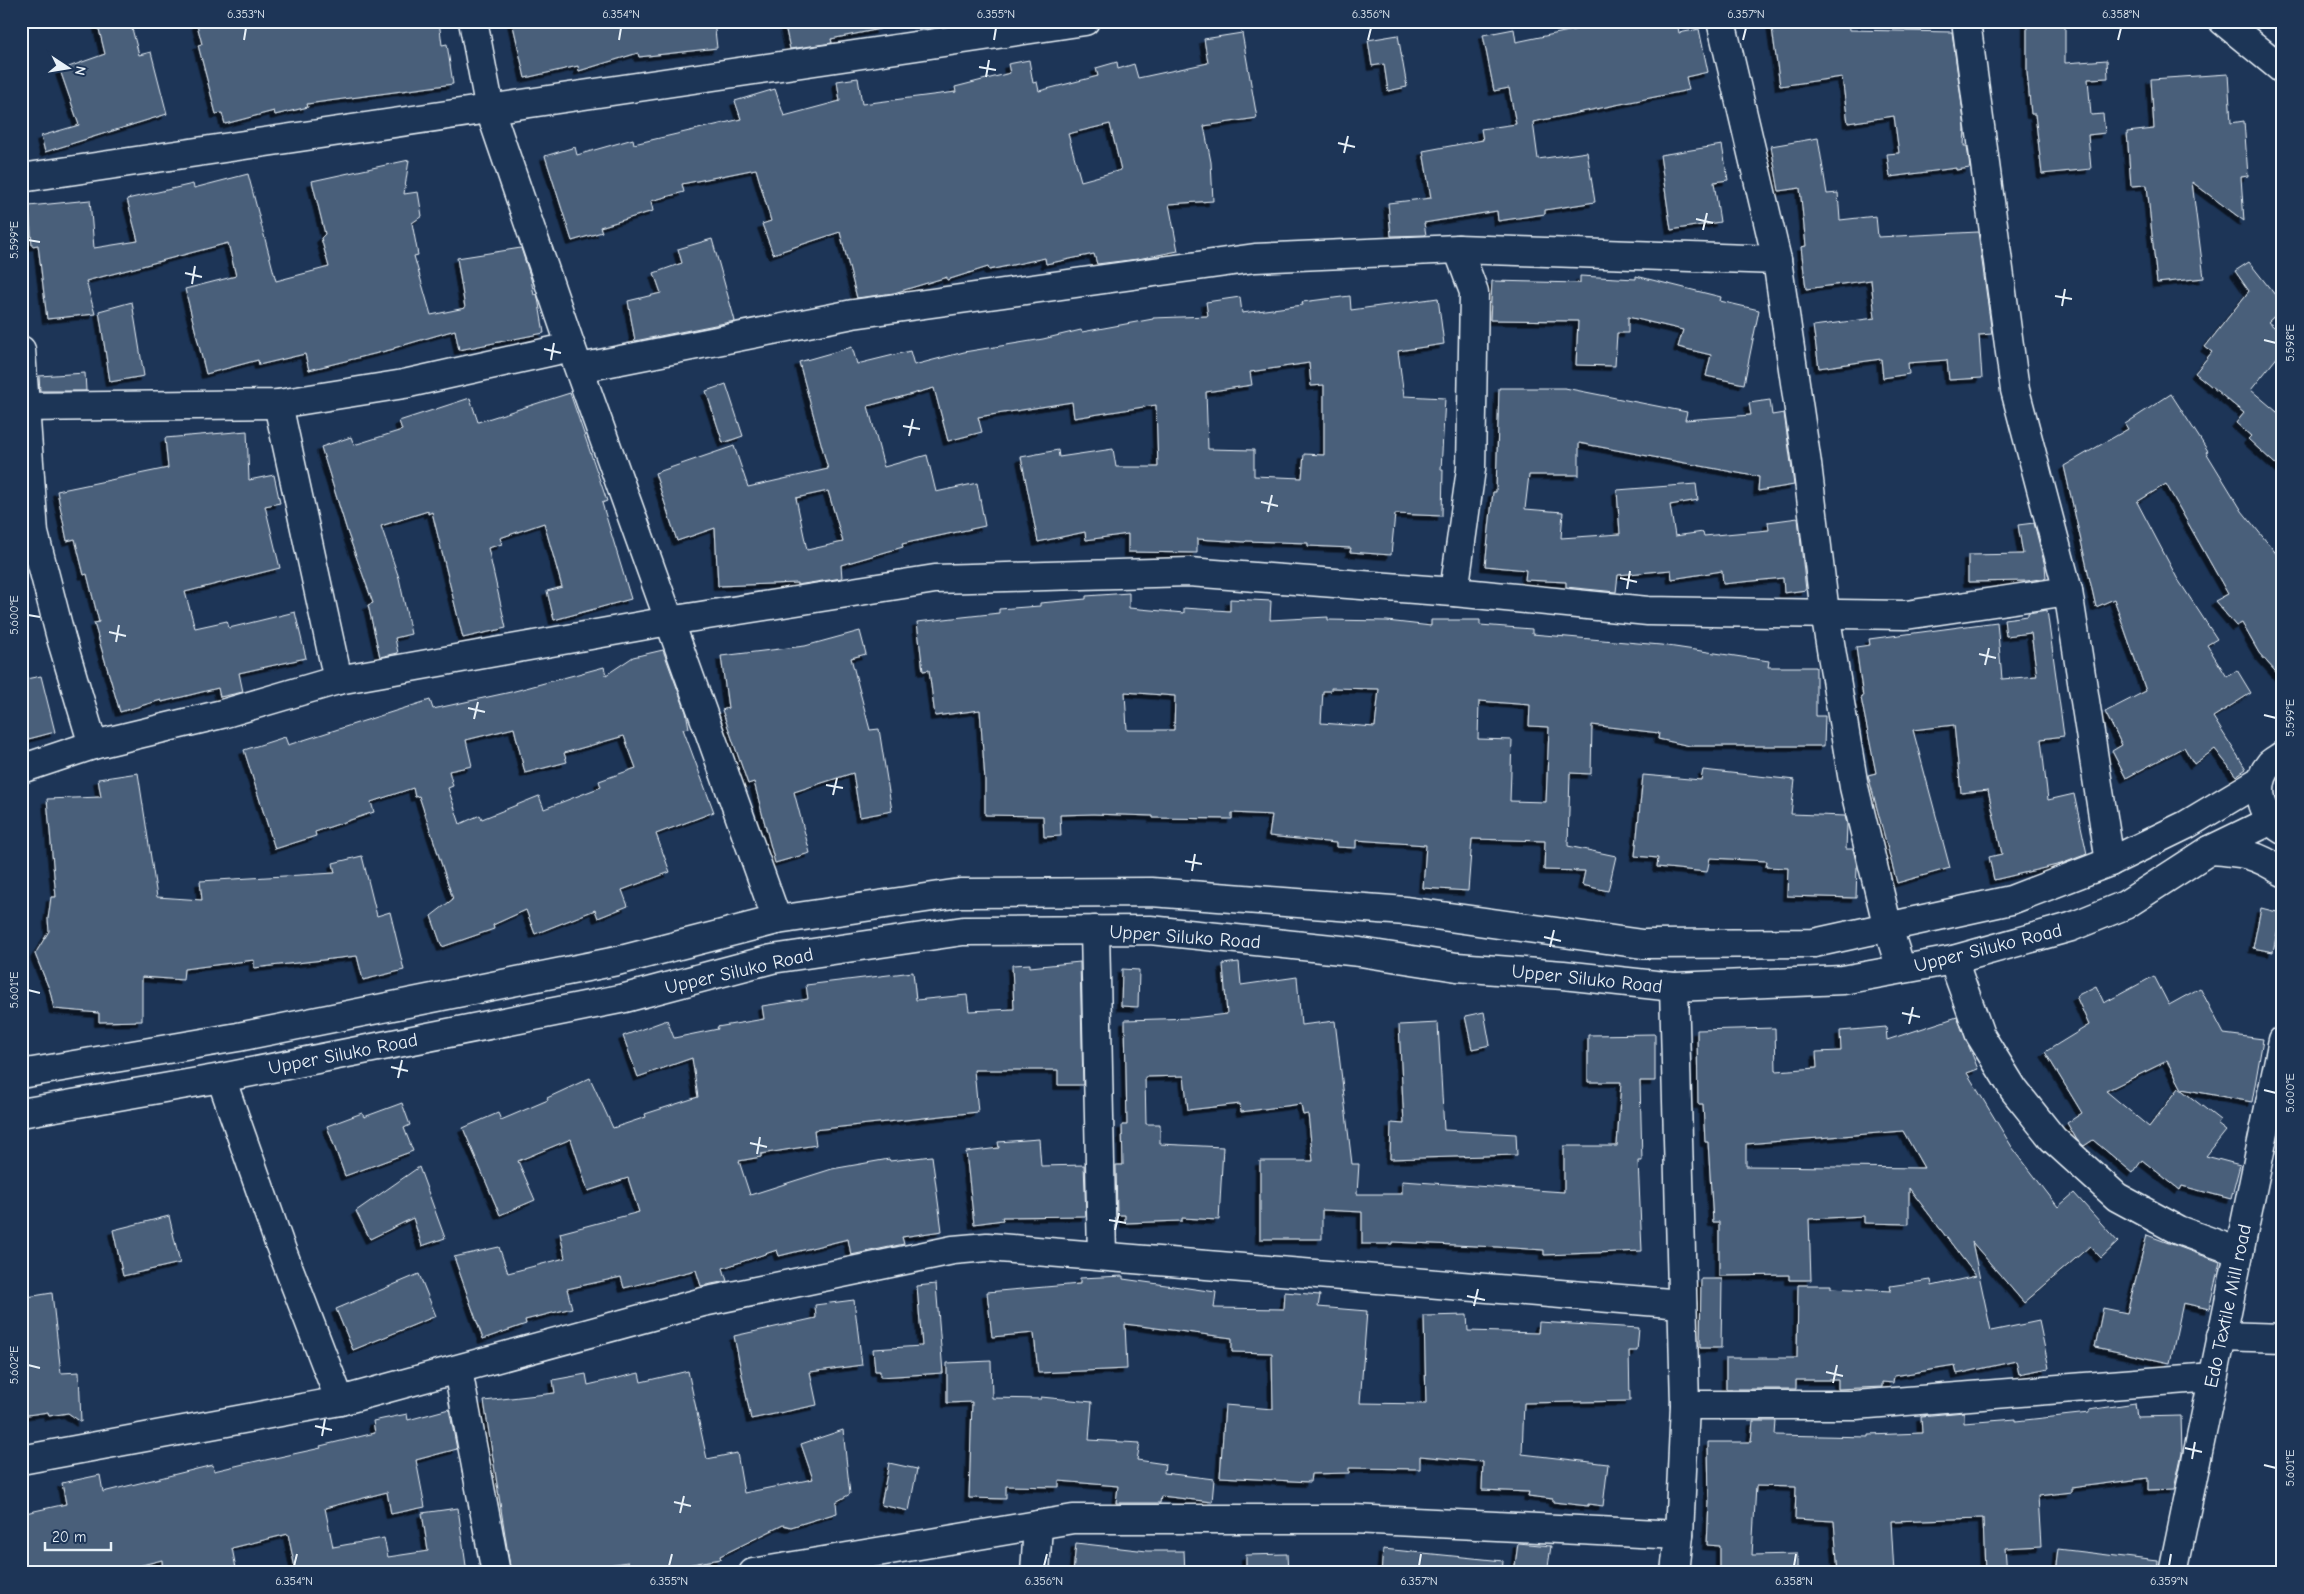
<svg xmlns="http://www.w3.org/2000/svg" width="2304" height="1594" viewBox="0 0 2304 1594" font-family="'Comic Neue',sans-serif">
<defs>
<filter id="shadow"><feDropShadow dx="-4.5" dy="4.5" stdDeviation="0" flood-color="#0009"/></filter>
</defs>
<rect width="100%" height="100%" fill="#1d3557"/>
<filter id="ink" filterUnits="userSpaceOnUse"><feTurbulence type="fractalNoise" baseFrequency=".02" numOctaves="2"/><feDisplacementMap in="SourceGraphic" scale="10" xChannelSelector="R" yChannelSelector="G"/><feConvolveMatrix kernelMatrix="1 2 1 2 8 2 1 2 1" color-interpolation-filters="sRGB"/></filter>
<g filter="url(#ink)">
<g fill="#495e7a" stroke="#e8f1f8" fill-rule="evenodd" filter="url(#shadow)">
<polygon points="97,21 130,21 139,55 151,52 167,114 45,152 41,136 79,125 60,70 105,54"/>
<polygon points="196,21 284,21 284,25 308,21 439,21 442,45 447,44 453,84 307,104 308,107 275,115 274,111 225,124 222,113 216,114 198,45 202,44"/>
<polygon points="512,21 714,21 717,48 639,57 638,53 579,71 578,66 525,78"/>
<polygon points="784,21 879,21 880,29 831,39 832,43 790,49"/>
<polygon points="1617,21 1677,21 1679,33 1699,29 1708,72 1686,77 1689,90 1533,122 1538,159 1587,152 1595,202 1545,210 1545,214 1498,221 1497,211 1424,223 1426,235 1391,236 1388,203 1431,198 1423,151 1483,140 1481,129 1516,124 1509,88 1494,91 1483,35 1514,29 1516,42"/>
<polygon points="1771,21 1849,21 1850,30 1952,32 1965,128 1964,146 1967,146 1970,168 1956,170 1956,168 1890,177 1887,154 1899,153 1894,116 1848,123 1842,77 1780,86"/>
<polygon points="2027,21 2065,21 2065,63 2107,60 2108,78 2088,79 2091,115 2103,114 2105,133 2088,135 2091,169 2042,174 2035,114 2031,114 2027,72"/>
<path d="M1242,33L1257,118L1204,126L1211,162L1213,201L1169,204L1178,251L1138,259L1097,264L1094,254L1046,264L1045,258L989,270L988,267L947,280V277L894,293L857,298L840,232L773,254L762,224L771,221L756,169L682,184L684,192L651,201L653,211L600,227L602,232L572,241L545,156L575,147L577,155L633,139L634,144L741,119L735,101L775,89L784,116L840,101L837,81L858,78L862,104L956,92L955,87L1010,73L1008,64L1029,60L1033,83L1037,82L1039,91L1098,76L1096,68L1117,62L1118,69L1134,64L1138,78L1208,63L1204,39ZM1110,124L1121,170L1081,181L1068,134Z"/>
<polygon points="1398,35 1407,87 1388,91 1384,64 1372,66 1368,40"/>
<polygon points="2228,74 2231,123 2244,121 2248,176 2241,177 2244,221 2192,182 2204,278 2157,283 2147,185 2131,186 2127,132 2154,129 2151,79"/>
<polygon points="1818,138 1827,194 1838,193 1840,220 1876,216 1878,237 1978,232 1992,334 1979,335 1982,378 1949,380 1947,360 1908,363 1909,374 1883,378 1881,359 1819,368 1813,326 1875,318 1871,280 1806,289 1801,247 1806,246 1800,188 1779,191 1771,146"/>
<polygon points="1722,145 1728,180 1714,182 1720,222 1671,230 1660,155"/>
<polygon points="409,160 404,194 418,192 422,216 412,223 418,255 414,256 431,315 465,308 457,258 521,248 531,279 534,295 537,294 538,298 544,333 459,350 455,330 394,348 394,349 309,370 305,354 259,365 258,360 206,374 185,289 236,276 228,243 86,281 95,314 47,319 38,245 32,246 29,206 90,200 94,248 138,241 127,199 193,184 194,188 248,174 276,281 329,267 321,238 325,234 312,181"/>
<polygon points="712,239 735,321 635,341 628,301 661,293 654,273 682,263 678,249"/>
<polygon points="2249,262 2283,305 2283,308 2268,322 2283,334 2283,350 2251,390 2283,417 2283,471 2248,439 2251,436 2236,423 2244,413 2195,373 2212,352 2205,347 2249,291 2235,271"/>
<polygon points="1580,276 1636,279 1636,276 1721,297 1720,301 1759,310 1744,384 1706,376 1711,355 1678,347 1683,330 1628,317 1628,333 1617,333 1615,366 1576,365 1578,321 1490,320 1492,281 1580,283"/>
<path d="M1350,296L1351,310L1438,298L1444,344L1398,351L1404,396L1445,398L1441,470H1443L1442,516L1395,514L1391,555L1350,552L1351,548L1308,546V543L1246,541L1245,542L1197,539V553L1128,552V534L1086,540L1085,532L1038,542L1021,457L1058,450L1059,457L1113,449L1116,467H1158L1156,405L1074,418L1072,402L978,417L982,432L948,441L934,388L868,406L884,467L927,455L936,492L977,483L985,526L902,544L903,547L841,565L842,578L797,585V583L718,586L715,528L677,541L655,473L734,446L748,487L828,469L799,362L852,347L857,364L910,351L914,365L964,352L1043,339L1081,330L1082,332L1153,319V318L1208,316L1206,302L1240,297L1242,313L1303,305L1302,302ZM1309,363L1311,386L1324,385V455L1304,454L1302,478L1254,476V450L1208,449L1206,392L1252,385L1250,372ZM828,491L843,542L807,550L796,498Z"/>
<polygon points="132,302 144,376 110,382 99,311"/>
<polygon points="85,373 86,391 40,391 39,376"/>
<polygon points="726,384 743,436 723,443 706,391"/>
<polygon points="1499,388 1565,388 1687,412 1685,420 1751,415 1749,403 1770,400 1772,415 1784,413 1794,485 1758,491 1759,477 1579,443 1579,475 1529,475 1525,509 1563,512 1561,538 1620,534 1617,490 1696,484 1698,500 1670,505 1675,536 1703,532 1704,536 1769,530 1768,522 1798,518 1806,590 1784,593 1783,578 1723,584 1722,571 1672,579 1671,570 1618,575 1616,592 1566,587 1566,582 1525,580 1526,570 1485,566 1493,492 1496,492"/>
<polygon points="570,393 607,501 602,503 631,599 554,620 547,591 562,587 544,523 500,538 502,544 488,548 506,628 463,638 432,512 428,514 428,511 381,526 399,578 411,634 395,638 398,653 380,657 368,605 373,603 348,534 321,447 351,437 354,445 402,430 399,421 470,398 478,422"/>
<polygon points="2171,394 2208,451 2206,452 2242,511 2283,562 2283,680 2259,653 2242,623 2236,626 2215,601 2228,594 2166,484 2137,502 2177,578 2217,639 2207,645 2227,677 2237,670 2251,693 2213,717 2246,769 2236,776 2215,749 2194,764 2184,747 2126,778 2112,751 2122,745 2105,712 2146,691 2114,599 2096,607 2064,466 2128,429 2125,424"/>
<polygon points="247,431 249,480 274,475 280,503 265,506 280,568 185,592 195,628 227,621 229,628 295,612 306,658 239,673 243,692 220,697 218,688 162,702 161,700 120,712 94,623 99,622 87,574 84,575 75,539 67,541 57,491 168,468 165,438"/>
<polygon points="2034,523 2045,566 2046,578 2027,581 1968,582 1968,555 2023,554 2018,525"/>
<path d="M1129,593V608L1184,613V608L1230,611V599L1271,601L1270,620L1328,617V620L1387,621L1431,626V620H1480V625L1532,629V634L1661,645L1769,661L1768,667H1816V716H1825L1824,746H1690L1658,739L1659,733L1592,725L1591,774L1570,773L1568,846L1616,856L1608,891L1582,885L1585,871L1544,870L1545,841L1472,839L1468,891L1423,888L1426,845L1356,840V848L1336,847V843L1269,836L1272,815L1232,813V819L1153,818V816L1093,814L1060,815L1061,836L1044,837L1043,816L985,815V780L980,710L935,716L929,670L923,671L917,622L999,613V609L1040,606V603L1086,599V596ZM1331,688L1379,689L1375,727L1321,723L1323,691H1331ZM1125,692L1175,696L1174,730H1127ZM1479,701L1530,705L1529,726L1549,727L1546,802L1510,801L1512,740L1478,739Z"/>
<polygon points="2047,610 2064,736 2041,739 2048,800 2074,794 2087,854 2061,864 1994,880 1989,857 2002,854 1988,790 1961,793 1954,725 1913,730 1950,868 1897,883 1868,775 1876,773 1861,698 1863,697 1856,647 1870,645 1869,639 1997,622 2002,679 2037,676 2031,633 2006,636 2004,619 2028,616 2028,613"/>
<polygon points="860,631 866,654 851,658 870,730 879,729 892,811 860,817 853,773 794,792 810,853 775,863 754,782 748,784 722,710 728,708 721,656 805,646"/>
<path d="M663,650L686,712L689,728L683,729L714,812L656,834L670,872L622,890L628,906L598,918L595,910L535,934L526,910L493,925L494,929L442,947L431,916L453,899L419,796L415,797L413,788L371,802L374,812L315,832L316,836L275,849L244,750L285,737L288,745L430,700L433,709L511,692L604,667L606,675L633,657ZM514,728L525,773L567,762L564,753L624,736L636,768L599,781L601,787L544,809L539,796L482,819L480,815L460,824L448,788L453,786L449,771L472,766L466,740Z"/>
<polygon points="41,676 55,732 21,741 21,680"/>
<polygon points="1703,770 1795,780 1791,814 1845,816 1847,824 1846,849 1853,849 1857,866 1856,898 1787,896 1788,868 1766,867 1767,861 1710,858 1707,872 1657,867 1658,858 1635,856 1643,775 1701,780"/>
<polygon points="138,773 157,897 202,900 200,881 335,873 333,863 362,856 377,916 390,912 404,970 363,980 357,956 254,968 254,960 184,969 183,980 142,977 142,1021 99,1022 99,1013 54,1009 50,991 35,954 49,931 48,919 51,897 56,897 47,799 101,797 98,779"/>
<polygon points="2261,908 2281,913 2273,952 2253,948"/>
<polygon points="1080,962 1083,1085 1058,1085 1058,1070 974,1070 978,1112 814,1130 816,1145 761,1154 761,1157 739,1161 750,1195 832,1169 889,1159 890,1161 932,1156 942,1231 902,1237 904,1244 851,1255 848,1239 779,1256 777,1250 723,1268 727,1281 701,1286 696,1270 624,1288 621,1277 567,1289 572,1308 525,1320 526,1324 483,1339 454,1257 499,1247 508,1273 565,1258 560,1233 639,1212 628,1178 588,1191 571,1139 518,1161 535,1200 500,1215 463,1128 498,1113 501,1120 548,1100 547,1098 590,1078 613,1128 646,1117 645,1114 698,1097 692,1058 638,1077 623,1036 667,1020 674,1038 718,1029 717,1027 764,1019 762,1006 808,999 806,985 913,972 916,1000 967,995 969,1011 1014,1009 1012,965 1030,964 1030,967"/>
<polygon points="1239,962 1241,985 1297,977 1301,1025 1335,1021 1352,1164 1359,1164 1357,1194 1402,1194 1402,1181 1564,1192 1564,1146 1617,1146 1621,1082 1588,1082 1588,1035 1655,1034 1655,1081 1640,1081 1642,1161 1638,1161 1642,1251 1544,1255 1544,1250 1497,1247 1392,1242 1392,1244 1362,1244 1362,1212 1322,1210 1322,1239 1260,1239 1260,1161 1313,1161 1308,1114 1303,1115 1301,1104 1241,1112 1240,1104 1188,1110 1184,1076 1145,1077 1146,1124 1160,1124 1160,1144 1223,1147 1219,1220 1182,1218 1182,1221 1125,1223 1125,1215 1117,1215 1116,1165 1123,1165 1122,1125 1127,1125 1125,1020 1192,1018 1227,1014 1223,964"/>
<polygon points="1122,969 1139,970 1138,1007 1121,1006"/>
<polygon points="2154,976 2169,1005 2200,988 2224,1034 2263,1039 2252,1102 2182,1089 2167,1061 2106,1091 2149,1127 2179,1088 2220,1120 2217,1124 2226,1131 2206,1156 2240,1165 2231,1199 2182,1186 2180,1190 2142,1160 2133,1173 2093,1140 2084,1146 2077,1140 2067,1123 2082,1113 2045,1052 2089,1025 2076,996 2096,986 2104,1003"/>
<polygon points="1484,1012 1490,1045 1472,1049 1465,1016"/>
<path d="M1957,1017L1978,1069L1967,1073L2012,1147L2058,1207L2074,1193L2118,1242L2101,1258L2090,1246L2024,1303L1972,1242L1991,1331L2039,1321L2049,1368L2019,1374L2016,1361L1957,1374L1955,1366L1894,1376L1893,1383L1882,1382V1387L1838,1389V1380H1796V1389H1726V1358H1797L1798,1285H1831V1288L1891,1291L1890,1286L1931,1280L1932,1286L1976,1276L1909,1188V1224L1864,1223V1216L1809,1219L1811,1280H1789V1275L1719,1276V1222H1713L1708,1142H1705L1703,1104H1698L1697,1030L1775,1028L1776,1071L1817,1068L1816,1052L1841,1051L1840,1031L1886,1027L1887,1040ZM1903,1131L1924,1168L1746,1166V1144Z"/>
<polygon points="1438,1023 1444,1130 1516,1134 1517,1155 1390,1159 1391,1123 1404,1124 1399,1025"/>
<polygon points="402,1103 410,1125 404,1128 413,1151 345,1176 327,1126 362,1113 364,1117"/>
<polygon points="1039,1139 1041,1166 1084,1165 1086,1216 1002,1217 1003,1220 974,1224 966,1152 999,1148 998,1142"/>
<polygon points="419,1167 445,1238 422,1246 413,1218 370,1239 356,1211"/>
<polygon points="169,1216 180,1263 123,1276 113,1230"/>
<polygon points="2147,1235 2220,1262 2209,1309 2183,1303 2170,1363 2095,1347 2103,1308 2127,1313"/>
<polygon points="419,1274 436,1316 353,1350 336,1309"/>
<polygon points="1123,1276 1123,1279 1216,1292 1214,1308 1284,1309 1285,1292 1320,1295 1318,1307 1367,1311 1360,1403 1426,1404 1424,1316 1467,1315 1468,1331 1538,1333 1539,1322 1639,1328 1637,1351 1629,1351 1630,1401 1524,1403 1522,1454 1608,1464 1603,1506 1588,1504 1588,1506 1553,1502 1553,1499 1528,1496 1529,1492 1482,1490 1483,1462 1420,1456 1420,1469 1349,1468 1349,1473 1311,1474 1310,1482 1220,1477 1225,1405 1273,1409 1272,1353 1232,1352 1232,1338 1125,1324 1127,1369 1038,1373 1034,1333 992,1337 987,1292 1080,1284 1080,1278"/>
<polygon points="1701,1279 1722,1279 1721,1348 1700,1348"/>
<polygon points="936,1284 943,1373 880,1377 880,1371 875,1371 873,1349 922,1346 917,1286"/>
<polygon points="52,1293 61,1373 79,1372 81,1422 68,1413 49,1416 48,1412 21,1416 21,1298"/>
<polygon points="854,1300 862,1365 810,1372 817,1405 751,1419 734,1336 816,1318 815,1305"/>
<polygon points="991,1361 992,1398 1041,1399 1041,1397 1092,1402 1089,1440 1140,1443 1137,1460 1165,1464 1164,1473 1214,1479 1212,1502 1161,1496 1160,1503 1116,1503 1118,1486 1059,1481 1059,1487 1006,1486 1006,1499 969,1498 972,1402 947,1403 947,1363"/>
<polygon points="688,1371 707,1459 737,1453 744,1493 813,1479 801,1444 843,1430 850,1494 836,1502 837,1513 791,1527 783,1525 720,1556 721,1559 675,1567 676,1571 630,1573 628,1562 553,1573 511,1573 484,1401 555,1393 553,1380 586,1374 588,1385 639,1373 641,1382"/>
<polygon points="2135,1403 2137,1417 2181,1416 2182,1453 2174,1489 2148,1490 2148,1478 2071,1488 2071,1492 2038,1496 2041,1546 2005,1548 2007,1573 1985,1573 1983,1518 1891,1521 1894,1573 1838,1573 1834,1521 1795,1519 1796,1487 1756,1486 1752,1555 1797,1554 1797,1573 1720,1573 1720,1546 1707,1545 1709,1502 1708,1442 1751,1442 1753,1421 1776,1421 1775,1435 1869,1437 1869,1435 1922,1433 1921,1416 1964,1412 1964,1423 2016,1419 2016,1421 2089,1413 2089,1410"/>
<polygon points="449,1409 457,1449 416,1460 425,1507 391,1514 387,1492 325,1508 333,1547 384,1538 388,1557 428,1551 422,1513 458,1508 467,1573 296,1573 288,1534 232,1548 237,1573 163,1573 162,1560 111,1573 21,1573 21,1514 66,1504 62,1483 100,1475 103,1492 213,1465 214,1471 261,1460 261,1461 321,1448 320,1446 375,1433 373,1421 407,1414 408,1420"/>
<polygon points="889,1463 917,1469 909,1511 881,1505"/>
<polygon points="1076,1543 1147,1551 1184,1551 1185,1573 1073,1573"/>
<polygon points="1518,1543 1551,1546 1547,1573 1514,1573"/>
<polygon points="1383,1549 1503,1561 1502,1573 1381,1573"/>
<polygon points="2058,1549 2158,1561 2157,1573 2055,1573"/>
<polygon points="1287,1554 1288,1573 1246,1573 1246,1555"/>
</g>
<g fill="none" stroke-linecap="round" stroke-linejoin="round">
<defs>
<g id="minor">
<polyline points="473,21 490,110 571,347 777,920"/>
<polyline points="1721,21 1777,260 1807,464 1825,613 1854,787 1888,928 1901,969"/>
<polyline points="1966,21 2015,390 2068,591 2110,862"/>
<polyline points="2223,21 2283,70"/>
<polyline points="21,178 1085,21"/>
<polyline points="21,350 34,533 61,638 93,745"/>
<polyline points="580,368 853,314 1255,258 1458,249 1777,260"/>
<polyline points="278,404 338,680"/>
<polyline points="21,407 278,404 404,384 571,347"/>
<polyline points="1454,592 1471,469 1474,292 1458,249"/>
<polyline points="21,769 93,745 222,714 338,680 669,621 935,579 1189,572 1454,592 1648,611 1906,615 2068,591"/>
<polyline points="1095,930 1102,1256"/>
<polyline points="1953,960 1980,1035 2014,1090 2053,1139 2117,1197 2178,1230 2239,1252"/>
<polyline points="1674,987 1685,1405 1679,1535 1675,1573"/>
<polyline points="221,1078 279,1243 340,1401"/>
<polyline points="2221,1336 2283,1338"/>
<polyline points="458,1370 496,1573"/>
<polyline points="1685,1405 1856,1405 2213,1377"/>
<polyline points="21,1460 340,1401 703,1302 953,1250 987,1247 1682,1304"/>
<polyline points="753,1573 1073,1519 1353,1519 1679,1535"/>
<polyline points="1035,1573 1038,1525"/>
<polyline points="2173,1573 2283,1040"/>
</g>
<g id="major">
<path d="M2283,755C2279,758 2273,761 2270,764C2252,785 2260,817 2283,830"/>
<path d="M2210,850C2242,852 2256,854 2283,872"/>
<polyline points="21,1074 238,1037 617,961 777,920 960,893 1151,892 1406,911 1642,944 1814,943 2011,900 2110,862 2186,825 2261,780"/>
<polyline points="21,1113 221,1078 625,998 772,959 963,931 1150,930 1360,952 1457,967 1563,975 1674,987 1843,980 1953,960 2071,927 2125,905 2210,850 2270,821"/>
</g>
</defs>
<use href="#minor" stroke="#e8f1f8" stroke-width="31"/>
<use href="#major" stroke="#e8f1f8" stroke-width="31"/>
<use href="#minor" stroke="#1d3557" stroke-width="28"/>
<use href="#major" stroke="#1d3557" stroke-width="28"/>
</g>
</g>
<path fill="none" stroke="#e8f1f8" stroke-width="2" d="M244,40L246,28M619,40L621,28M994,40L996,28M1368,40L1371,28M1743,40L1746,28M2118,40L2121,28M979,67L996,70M986,77L989,60M1338,143L1355,147M1344,153L1348,136M1696,219L1713,223M1703,230L1707,213M28,240L40,242M185,273L202,277M192,284L195,266M2055,296L2072,299M2062,306L2065,289M2264,340L2276,343M544,349L561,353M551,360L554,343M903,426L920,429M909,436L913,419M1261,502L1278,506M1268,512L1272,495M1620,578L1637,582M1627,589L1630,571M28,615L40,617M109,632L126,636M116,642L119,625M1979,654L1996,658M1985,665L1989,648M468,708L485,712M2264,715L2276,718M474,719L478,702M826,785L843,788M833,795L837,778M1185,861L1202,864M1192,871L1195,854M1544,937L1561,941M1550,947L1554,930M28,990L40,993M1902,1013L1920,1017M1909,1024L1913,1007M391,1067L408,1071M398,1078L402,1060M2264,1090L2276,1093M750,1143L767,1147M757,1154L760,1137M1109,1220L1126,1223M1115,1230L1119,1213M1467,1296L1485,1300M1474,1306L1478,1289M28,1365L40,1368M1826,1372L1843,1376M1833,1383L1837,1365M315,1426L332,1430M322,1436L325,1419M2185,1448L2202,1452M2192,1459L2195,1442M2264,1465L2276,1468M674,1502L691,1506M680,1513L684,1496M294,1566L297,1554M669,1566L672,1554M1044,1566L1047,1554M1419,1566L1421,1554M1794,1566L1796,1554M2169,1566L2171,1554"/>
<g text-anchor="middle" dominant-baseline="central" stroke-width="4" stroke-linejoin="round" paint-order="stroke">
<g font-size="19" fill="#e8f1f8" stroke="#1d3557">
<text transform="translate(1185 937) rotate(4)">Upper Siluko Road</text>
<text transform="translate(1988 948) rotate(-14)">Upper Siluko Road</text>
<text transform="translate(739 971) rotate(-13)">Upper Siluko Road</text>
<text transform="translate(1587 979) rotate(6)">Upper Siluko Road</text>
<text transform="translate(343 1054) rotate(-11)">Upper Siluko Road</text>
<text transform="translate(2228 1306) rotate(-78)">Edo Textile Mill road</text>
</g>
</g>
<rect width="2304" height="1594" fill="none" stroke="#1d3557" stroke-width="55"/>
<g transform="translate(68 68) rotate(102)" stroke="#1d3557" stroke-width="4" paint-order="stroke">
<path d="M0-4L9 19L0 12L-9 19Z" fill="#e8f1f8"/>
<text y="-8" font-size="14" font-weight="bold" text-anchor="middle" fill="#e8f1f8">N</text>
</g>
<path d="M45 1542v8h66v-8" fill="none" stroke="#e8f1f8" stroke-width="2.5"/>
<text x="52" y="1542" font-size="15" fill="#e8f1f8" stroke="#1d3557" stroke-width="4" paint-order="stroke">20 m</text>
<rect x="28" y="28" width="2248" height="1538" fill="none" stroke="#e8f1f8" stroke-width="2"/>
<g font-size="12" text-anchor="middle" fill="#e8f1f8">
<text x="246" y="18">6.353°N</text>
<text x="621" y="18">6.354°N</text>
<text x="996" y="18">6.355°N</text>
<text x="1371" y="18">6.356°N</text>
<text x="1746" y="18">6.357°N</text>
<text x="2121" y="18">6.358°N</text>
<text transform="translate(14 240) rotate(-90)" y="4">5.599°E</text>
<text transform="translate(2290 343) rotate(-90)" y="4">5.598°E</text>
<text transform="translate(14 615) rotate(-90)" y="4">5.600°E</text>
<text transform="translate(2290 718) rotate(-90)" y="4">5.599°E</text>
<text transform="translate(14 990) rotate(-90)" y="4">5.601°E</text>
<text transform="translate(2290 1093) rotate(-90)" y="4">5.600°E</text>
<text transform="translate(14 1365) rotate(-90)" y="4">5.602°E</text>
<text transform="translate(2290 1468) rotate(-90)" y="4">5.601°E</text>
<text x="294" y="1585">6.354°N</text>
<text x="669" y="1585">6.355°N</text>
<text x="1044" y="1585">6.356°N</text>
<text x="1419" y="1585">6.357°N</text>
<text x="1794" y="1585">6.358°N</text>
<text x="2169" y="1585">6.359°N</text>
</g>
</svg>
